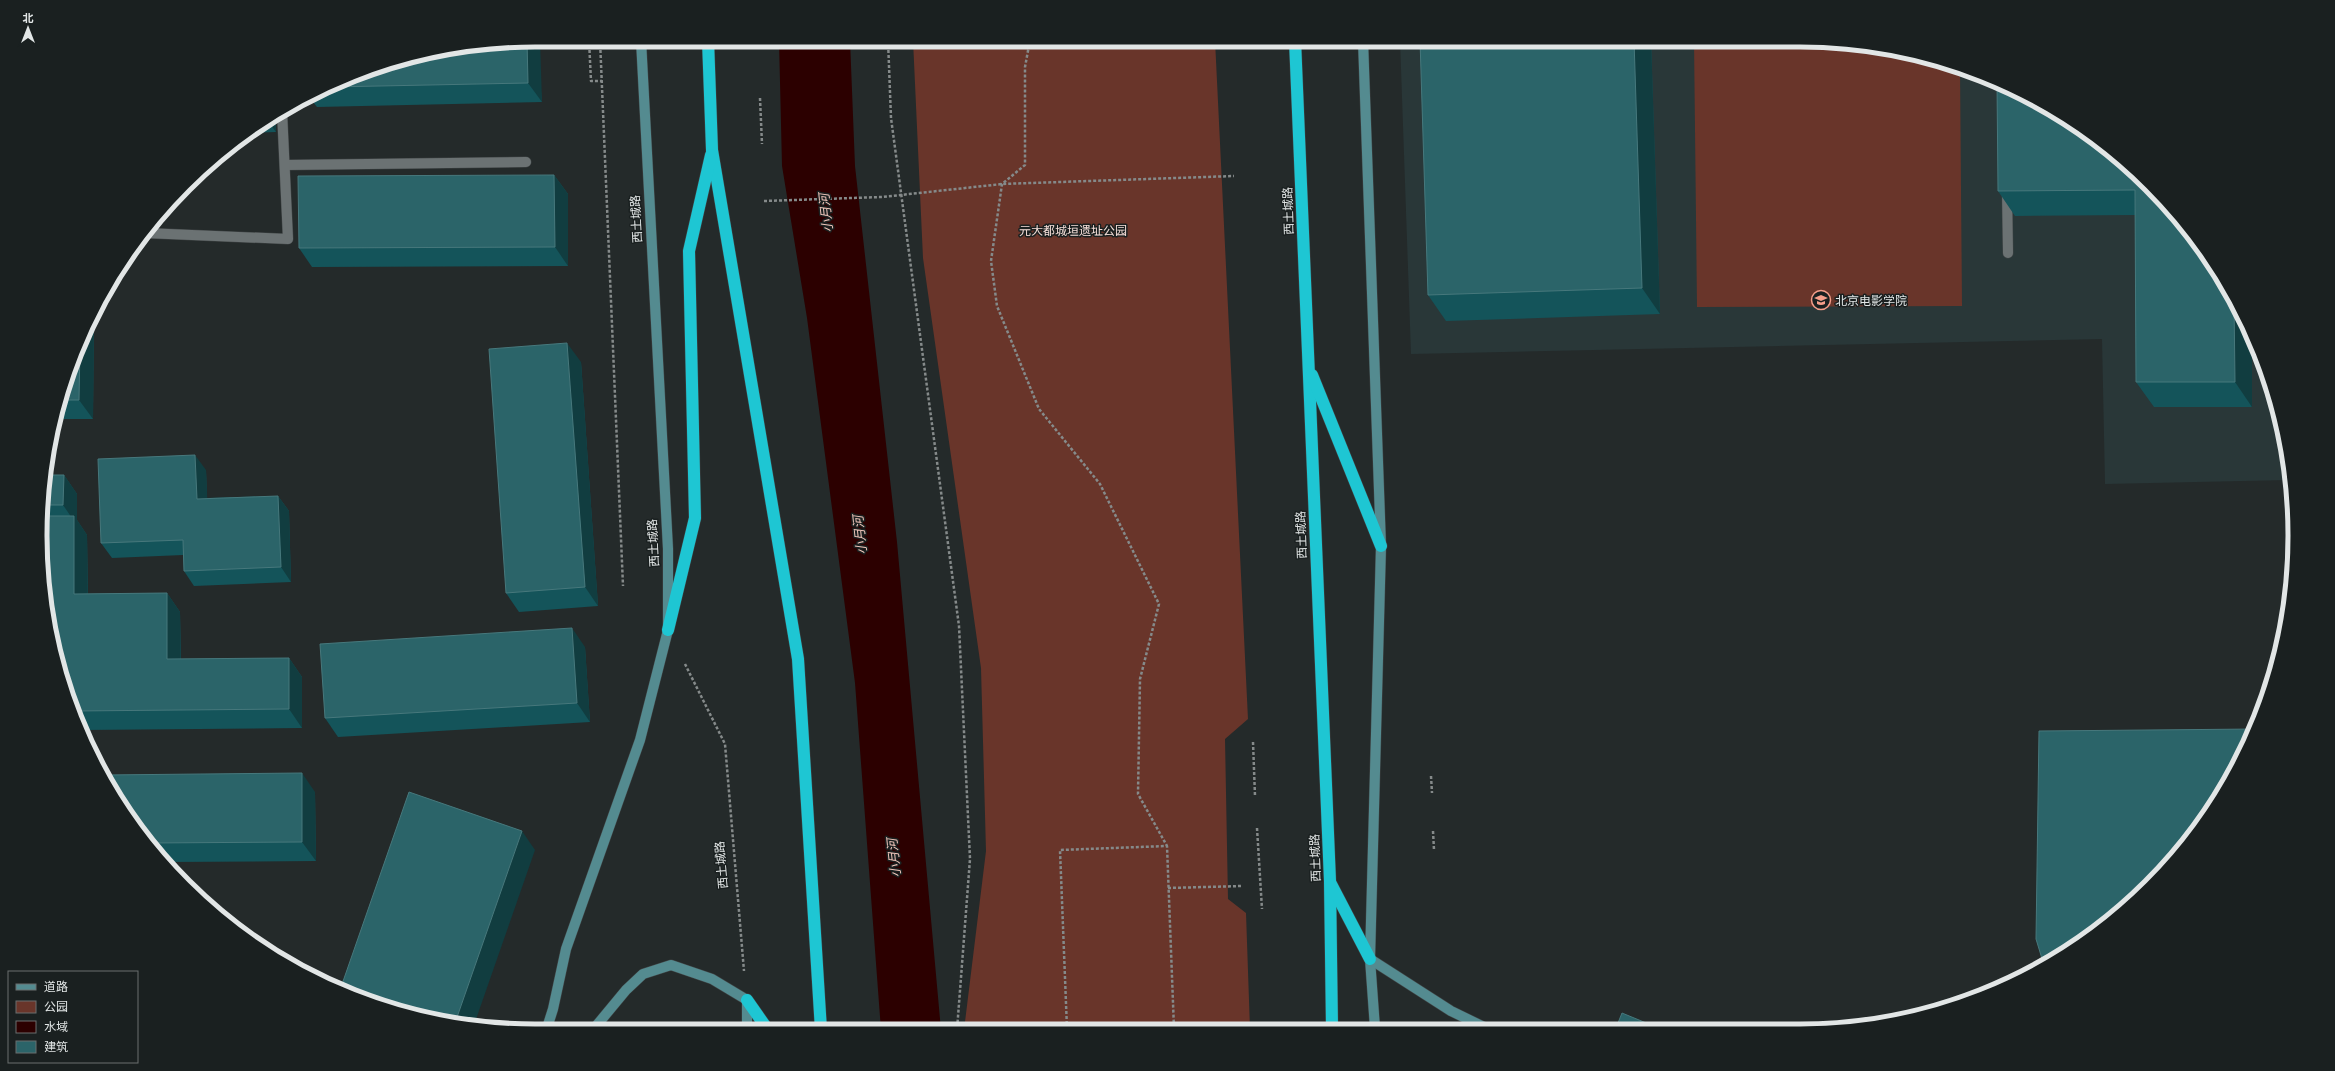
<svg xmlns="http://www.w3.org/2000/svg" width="2335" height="1071" viewBox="0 0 2335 1071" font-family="'PT Sans Narrow','Noto Sans SC',sans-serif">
<rect width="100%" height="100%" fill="#242a2a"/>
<polygon fill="#293738" points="1400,40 1800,40 1896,49 1989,78 2075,123 2150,185 2211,260 2257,346 2285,439 2290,480 2105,484 2102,339 1411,354"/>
<g fill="#69352a">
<polygon points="913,40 1215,40 1248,719 1225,739 1228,899 1246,913 1250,1029 964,1030 986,851 981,668 923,258"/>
<polygon points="1694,40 1800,40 1896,49 1960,69 1962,306 1697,307"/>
</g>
<polygon fill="#2c0000" points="779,40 850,40 855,166 897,542 941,1030 881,1030 855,683 807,318 782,166"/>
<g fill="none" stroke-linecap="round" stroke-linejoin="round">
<defs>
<g id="street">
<polyline points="285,165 526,162"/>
<polyline points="2007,191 2008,253"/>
<polyline points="145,233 288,239 282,111"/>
</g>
<g id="secondary">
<polyline points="1363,40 1381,546 1370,959 1375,1028"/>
<polyline points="1370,959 1451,1011 1486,1028"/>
<polyline points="546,1031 553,1009 566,949 640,740 668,630 668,549 641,40"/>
<polyline points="592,1031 626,990 643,974 671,965 712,979 747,1000 747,1030"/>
</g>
<g id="highway">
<polyline points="708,40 712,150 798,659 821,1030"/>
<polyline points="1295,40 1330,881 1332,1028"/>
<polyline points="1312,375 1381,546"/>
<polyline points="668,630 695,518 689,251 711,155"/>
<polyline points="1331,884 1370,959"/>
<polyline points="747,1000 768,1030"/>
</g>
</defs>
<use href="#street" stroke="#404546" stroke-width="11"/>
<use href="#secondary" stroke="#404546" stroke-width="11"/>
<use href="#highway" stroke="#404546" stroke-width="13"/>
<g stroke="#858a8a" stroke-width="2.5" stroke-dasharray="3 2" stroke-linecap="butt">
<polyline points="589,40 591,81 602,81"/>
<polyline points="600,40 623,586"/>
<polyline points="757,40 757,50"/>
<polyline points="888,40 891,118 959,626 970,859 957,1030"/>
<polyline points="1030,40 1025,67 1025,165 1002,184 991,261 997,306 1039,409 1100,484 1159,604 1140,679 1138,794 1167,846"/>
<polyline points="760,98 762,144"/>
<polyline points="764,201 882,197 1002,184 1234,176"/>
<polyline points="685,664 725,744 744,971"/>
<polyline points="1253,742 1255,796"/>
<polyline points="1431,776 1432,793"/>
<polyline points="1257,828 1262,909"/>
<polyline points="1433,831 1434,850"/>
<polyline points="1168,888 1242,886"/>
<polyline points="1067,1029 1060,850 1167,846 1174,1029"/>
</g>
<use href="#street" stroke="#6b7273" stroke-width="10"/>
<use href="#secondary" stroke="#548b90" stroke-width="10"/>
<use href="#highway" stroke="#1ec6d3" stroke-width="12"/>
</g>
<g fill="#14545a">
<polygon points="536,40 542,102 317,107 309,97 376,66"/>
<polygon points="1420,40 1651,40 1660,314 1446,321 1428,295"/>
<polygon points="275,115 276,132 250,133"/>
<polygon points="554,175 568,194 568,266 312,267 299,248"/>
<polygon points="2150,185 2252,407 2154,407 2136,382 2135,215 2015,216 1998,191"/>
<polygon points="94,316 93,419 55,419 66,376"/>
<polygon points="581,362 598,606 519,612 506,593"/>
<polygon points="49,444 49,475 64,475 77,494 77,520 87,535 88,594 167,593 180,612 181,659 289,658 302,677 302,728 82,730 66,695 40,535"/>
<polygon points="206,470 207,498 278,496 289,511 291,582 194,586 184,571 183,555 112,558 101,543"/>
<polygon points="585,647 590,722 338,737 325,718"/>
<polygon points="315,792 316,861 166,862 143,837"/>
</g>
<g fill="#113d40">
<polygon points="536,40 540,40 542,102 528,83 527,41"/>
<polygon points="1634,40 1651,40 1660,314 1642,288"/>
<polygon points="275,115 276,132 268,121"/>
<polygon points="554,175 568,194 568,266 555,247"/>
<polygon points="2234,302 2252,336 2252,407 2235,382"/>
<polygon points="94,316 93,419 79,400 80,346"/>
<polygon points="567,343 581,362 598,606 585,587"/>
<polygon points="49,444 49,494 45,488"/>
<polygon points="195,455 206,470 208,514 197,499"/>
<polygon points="64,475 77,494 77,520 87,535 88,613 74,594 74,521 63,505"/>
<polygon points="278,496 289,511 291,582 281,567"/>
<polygon points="167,593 180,612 181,678 167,659"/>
<polygon points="572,628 585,647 590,722 577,703"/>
<polygon points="289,658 302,677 302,728 289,709"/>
<polygon points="302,773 315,792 316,861 302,842"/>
<polygon points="522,831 535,850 474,1025 455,1023"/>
</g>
<g fill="#2b6469" stroke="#47787c">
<polygon points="1420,40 1634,40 1642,288 1428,295"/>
<polygon points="527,41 528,83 330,87 376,66 439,49"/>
<polygon points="1997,82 2075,123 2150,185 2211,260 2234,302 2235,382 2136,382 2135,190 1998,191"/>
<polygon points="554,175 555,247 299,248 298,176"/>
<polygon points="567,343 585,587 506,593 489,349"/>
<polygon points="80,346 79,400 60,400 66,376"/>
<polygon points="195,455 197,499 278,496 281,567 184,571 183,540 101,543 98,459"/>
<polygon points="46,475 64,475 63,505 43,505"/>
<polygon points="42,516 74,516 74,594 167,593 167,659 289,658 289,709 74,711 66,695 44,600 40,535"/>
<polygon points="572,628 577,703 325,718 320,644"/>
<polygon points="2255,729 2193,837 2101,928 2043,962 2036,939 2039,731"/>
<polygon points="302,773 302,842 148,843 143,837 106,783 103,775"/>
<polygon points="409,792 522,831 455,1023 439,1022 346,993 340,990"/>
<polygon points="1622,1013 1656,1027 1616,1028"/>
</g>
<defs>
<symbol id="university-ring" viewBox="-11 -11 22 22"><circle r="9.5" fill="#1a2020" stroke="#f49e8a" stroke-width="1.5"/><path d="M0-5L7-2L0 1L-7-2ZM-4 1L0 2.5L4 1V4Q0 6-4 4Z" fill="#f49e8a"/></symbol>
</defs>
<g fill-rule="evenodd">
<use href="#university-ring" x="1810" y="289" width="22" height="22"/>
</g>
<g text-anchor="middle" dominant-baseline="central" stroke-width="3" stroke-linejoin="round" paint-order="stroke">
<g font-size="12" fill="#e2e6e6" stroke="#1a2020">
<text transform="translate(1288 211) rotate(-92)">西土城路</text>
<text transform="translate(636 219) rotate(-93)">西土城路</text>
<text transform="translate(1301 535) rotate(-92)">西土城路</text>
<text transform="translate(653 543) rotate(-93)">西土城路</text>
<text transform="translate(1315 858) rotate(-92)">西土城路</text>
<text transform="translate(721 865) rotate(-95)">西土城路</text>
</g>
<g font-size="12" fill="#f6dfd9" stroke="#1a2020">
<text x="1073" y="230">元大都城垣遗址公园</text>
</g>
<g font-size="12" fill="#e2e6e6" stroke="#1a2020" text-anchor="start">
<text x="1835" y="300">北京电影学院</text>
</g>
<g font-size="13" font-style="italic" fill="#f3c7bc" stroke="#1a2020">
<text transform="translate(826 213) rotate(-96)">小月河</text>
<text transform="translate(860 535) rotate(-96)">小月河</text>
<text transform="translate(894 858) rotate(-96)">小月河</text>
</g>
</g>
<path d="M0 0H2335V1071H0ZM535 47H1800A488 488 0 0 1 2288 535V536A488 488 0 0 1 1800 1024H535A488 488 0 0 1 47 536V535A488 488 0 0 1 535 47Z" fill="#1a2020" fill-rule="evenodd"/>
<path fill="none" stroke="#e2e6e6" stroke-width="5" d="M535 47H1800A488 488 0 0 1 2288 535V536A488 488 0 0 1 1800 1024H535A488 488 0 0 1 47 536V535A488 488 0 0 1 535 47Z"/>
<rect x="8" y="971" width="130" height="92" fill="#1a2020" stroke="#6a6f6f"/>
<rect x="16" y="984" width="20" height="6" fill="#548b90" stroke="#6a6f6f"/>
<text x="44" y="991" font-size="12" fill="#e2e6e6">道路</text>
<rect x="16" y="1001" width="20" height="12" fill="#69352a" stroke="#6a6f6f"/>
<text x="44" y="1011" font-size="12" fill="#e2e6e6">公园</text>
<rect x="16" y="1021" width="20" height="12" fill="#2c0000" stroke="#6a6f6f"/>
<text x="44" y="1031" font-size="12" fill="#e2e6e6">水域</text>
<rect x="16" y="1041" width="20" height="12" fill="#2b6469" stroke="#6a6f6f"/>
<text x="44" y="1051" font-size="12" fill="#e2e6e6">建筑</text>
<g transform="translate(28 28)" stroke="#1a2020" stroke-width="3" paint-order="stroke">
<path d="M0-3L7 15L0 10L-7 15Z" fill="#e2e6e6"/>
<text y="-6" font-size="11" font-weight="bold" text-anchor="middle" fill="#e2e6e6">北</text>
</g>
</svg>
